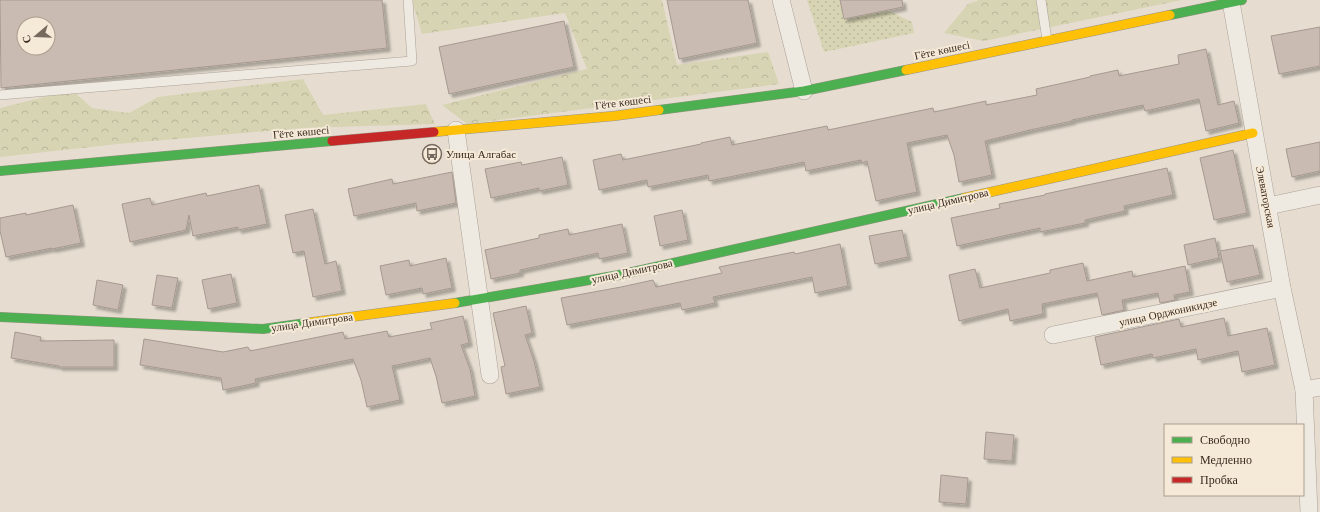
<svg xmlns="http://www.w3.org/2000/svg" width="1320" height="512" viewBox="0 0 1320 512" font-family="'Libre Baskerville',serif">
<defs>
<pattern id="grass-dots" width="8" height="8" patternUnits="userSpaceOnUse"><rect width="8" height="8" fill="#d7d4b3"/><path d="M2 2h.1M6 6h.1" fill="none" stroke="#b9b69a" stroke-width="1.8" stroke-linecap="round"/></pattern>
<pattern id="forest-crowns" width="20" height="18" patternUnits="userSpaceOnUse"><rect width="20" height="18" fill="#d7d4b3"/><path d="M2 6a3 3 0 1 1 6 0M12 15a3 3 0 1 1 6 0" fill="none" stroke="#b9b69a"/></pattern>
<filter id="shadow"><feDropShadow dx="3.5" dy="3.5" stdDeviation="1" flood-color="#0004"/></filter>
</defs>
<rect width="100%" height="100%" fill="#e6ddd0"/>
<polygon fill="url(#grass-dots)" points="807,0 840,0 844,19 887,10 912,22 914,33 824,52"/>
<g fill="url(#forest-crowns)">
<polygon points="412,0 662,0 677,65 768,52 779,84 467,124 442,105 587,69 565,13 422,34"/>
<polygon points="979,0 1182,0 984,41 944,33 968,4"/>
<polygon points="303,79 323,115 426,104 435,124 303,128 118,144 0,157 0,108 72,90 92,108 129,113 158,97"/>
</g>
<g fill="#c9bbb1" stroke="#a6998f" fill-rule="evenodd" filter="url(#shadow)">
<path d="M0,0H382L387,48L1,88ZM24,24H48V48H24Z"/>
<polygon points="667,0 748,0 757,43 679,59"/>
<polygon points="840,0 902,0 903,7 844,19"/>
<polygon points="564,21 574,67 449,94 439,47"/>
<polygon points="1320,27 1320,66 1279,74 1271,36"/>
<polygon points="1206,49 1218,105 1234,101 1239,123 1206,131 1199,99 1145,111 1143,105 1072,120 1072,121 1030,130 985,141 992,175 959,182 954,155 947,135 907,143 917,192 876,201 867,161 862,163 861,160 806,171 804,162 709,181 708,175 648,187 647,180 599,190 593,160 621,154 623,160 701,144 701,143 730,137 732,145 827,126 828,130 933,108 934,112 986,101 986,105 1037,95 1036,89 1090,77 1090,76 1118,70 1119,76 1179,64 1178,55"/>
<polygon points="1320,142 1320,171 1292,177 1286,149"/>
<polygon points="1233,150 1247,213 1214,220 1200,158"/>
<polygon points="562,157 568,185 539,191 539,188 491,198 485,169 521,162 522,165"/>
<polygon points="1167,168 1173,195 1124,206 1125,211 1085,220 1085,223 1040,232 1040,228 957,246 951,218 1000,208 999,204 1045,195 1045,194"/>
<polygon points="452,172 456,203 417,211 416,203 354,216 348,189 392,179 393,184"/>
<polygon points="259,185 267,224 238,230 238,227 193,236 189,215 186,230 130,242 122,204 150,198 152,205 206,193 207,196"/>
<polygon points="73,205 81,243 52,249 52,248 6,257 0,231 0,218 26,213 26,215"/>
<polygon points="313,209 325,264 336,261 342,291 313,297 304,251 293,253 285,215"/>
<polygon points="682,210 688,240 660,246 654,216"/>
<polygon points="622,224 628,253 599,259 598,253 520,270 520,273 491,279 485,250 539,238 539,235 568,229 569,235"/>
<polygon points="902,230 908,257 875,264 869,236"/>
<polygon points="1215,238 1219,258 1188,265 1184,245"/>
<polygon points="840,244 848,286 815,293 812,277 713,297 715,303 682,310 680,303 567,325 561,298 621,287 653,280 656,287 722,273 719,267 794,252 795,254"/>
<polygon points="1253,245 1260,275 1227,282 1220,251"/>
<polygon points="446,258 452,288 423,294 422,288 386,295 380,266 409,260 410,266"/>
<polygon points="1083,263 1087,281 1132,271 1133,277 1185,266 1190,292 1174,295 1175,300 1160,303 1158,293 1122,300 1124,310 1102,315 1097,293 1042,304 1043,314 1010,321 1008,309 959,321 949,275 975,269 980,288 1050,273 1050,270"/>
<polygon points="231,274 237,303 208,309 202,280"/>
<polygon points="157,275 178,278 172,308 152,305"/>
<polygon points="97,280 123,285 118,310 93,305"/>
<polygon points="526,306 532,333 525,335 534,361 540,387 506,394 501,367 505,366 493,313"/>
<polygon points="463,316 469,343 461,345 470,369 475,396 442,403 436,376 430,358 392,366 400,400 367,407 361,380 353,359 255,379 256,383 223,390 221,378 140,365 144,339 223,352 248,347 250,351 343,332 345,339 387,331 389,337 432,329 430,323"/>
<polygon points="1224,318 1228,336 1267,328 1275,365 1242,372 1238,351 1198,360 1196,349 1153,358 1152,354 1101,365 1095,337 1179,319 1181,327"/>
<polygon points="15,332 41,337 40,341 114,340 114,367 59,367 59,366 11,358"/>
<polygon points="986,432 1014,435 1012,461 984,459"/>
<polygon points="941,475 968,478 966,504 939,502"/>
</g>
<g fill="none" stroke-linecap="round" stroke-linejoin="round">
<defs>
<g id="lane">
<polyline points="1041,0 1047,40"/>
<polyline points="0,95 412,61 408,0"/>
</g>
<g id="street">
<polyline points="781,0 804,91"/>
<polyline points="1231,2 1282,288 1304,390 1309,512"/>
<polyline points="456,130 490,375"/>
<polyline points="1268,206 1320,195"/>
<polyline points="1053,335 1282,288"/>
<polyline points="1304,390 1320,387"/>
</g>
<g id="fast">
<polyline points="1170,15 1242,0"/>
<polyline points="659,110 804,91 906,70"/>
<polyline points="0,171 332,141"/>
<polyline points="455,303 619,275 964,198"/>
<polyline points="0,317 263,329 306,323"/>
</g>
<g id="slow">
<polyline points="906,70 1170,15"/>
<polyline points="434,132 614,116 659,110"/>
<polyline points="964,198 1253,133"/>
<polyline points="306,323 455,303"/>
</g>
<polyline id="jam" points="332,141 434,132"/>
</defs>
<use href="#lane" stroke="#aba298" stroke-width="10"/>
<use href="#street" stroke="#aba298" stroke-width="18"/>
<use href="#fast" stroke="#9b9288" stroke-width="10"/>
<use href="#slow" stroke="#9b9288" stroke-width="10"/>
<use href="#jam" stroke="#9b9288" stroke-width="10"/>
<use href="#lane" stroke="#eee9e1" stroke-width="9"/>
<use href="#street" stroke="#eee9e1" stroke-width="17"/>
<use href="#fast" stroke="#4caf50" stroke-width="9"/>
<use href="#slow" stroke="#ffc107" stroke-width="9"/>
<use href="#jam" stroke="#c62828" stroke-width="9"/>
</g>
<defs>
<symbol id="bus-ring" viewBox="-11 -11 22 22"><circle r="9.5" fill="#f5e9d7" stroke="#76695e" stroke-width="1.5"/><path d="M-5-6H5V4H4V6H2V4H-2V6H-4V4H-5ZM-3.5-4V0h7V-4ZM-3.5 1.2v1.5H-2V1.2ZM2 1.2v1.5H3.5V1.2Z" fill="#76695e"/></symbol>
</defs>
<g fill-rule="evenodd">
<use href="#bus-ring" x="421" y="143" width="22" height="22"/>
</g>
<g text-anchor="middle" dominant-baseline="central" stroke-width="4" stroke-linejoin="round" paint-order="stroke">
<g font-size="11" fill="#3a2a20" stroke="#f5e9d7">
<text transform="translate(942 50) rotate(-12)">Гёте көшесі</text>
<text transform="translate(623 102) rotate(-7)">Гёте көшесі</text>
<text transform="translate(301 132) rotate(-5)">Гёте көшесі</text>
<text transform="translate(1266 197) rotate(79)">Элеваторская</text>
<text transform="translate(948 201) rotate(-13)">улица Димитрова</text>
<text transform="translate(632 271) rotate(-12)">улица Димитрова</text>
<text transform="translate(1168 312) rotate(-12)">улица Орджоникидзе</text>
<text transform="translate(312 322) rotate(-8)">улица Димитрова</text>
</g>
<g font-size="11" fill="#3a2a20" stroke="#f5e9d7" text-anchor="start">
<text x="446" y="154">Улица Алгабас</text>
</g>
</g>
<rect x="1164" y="424" width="140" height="72" fill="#f5e9d7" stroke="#aa9d8e"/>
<rect x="1172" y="437" width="20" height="6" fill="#4caf50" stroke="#aa9d8e"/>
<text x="1200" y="444" font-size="12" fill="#3a2a20">Свободно</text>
<rect x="1172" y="457" width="20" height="6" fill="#ffc107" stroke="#aa9d8e"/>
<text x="1200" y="464" font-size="12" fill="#3a2a20">Медленно</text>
<rect x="1172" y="477" width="20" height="6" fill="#c62828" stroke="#aa9d8e"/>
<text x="1200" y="484" font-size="12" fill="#3a2a20">Пробка</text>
<g transform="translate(36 36) rotate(251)"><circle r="19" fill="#f5e9d7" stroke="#aa9d8e"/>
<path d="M0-3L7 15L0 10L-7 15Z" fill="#76695e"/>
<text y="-6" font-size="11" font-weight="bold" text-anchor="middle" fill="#3a2a20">С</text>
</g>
</svg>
